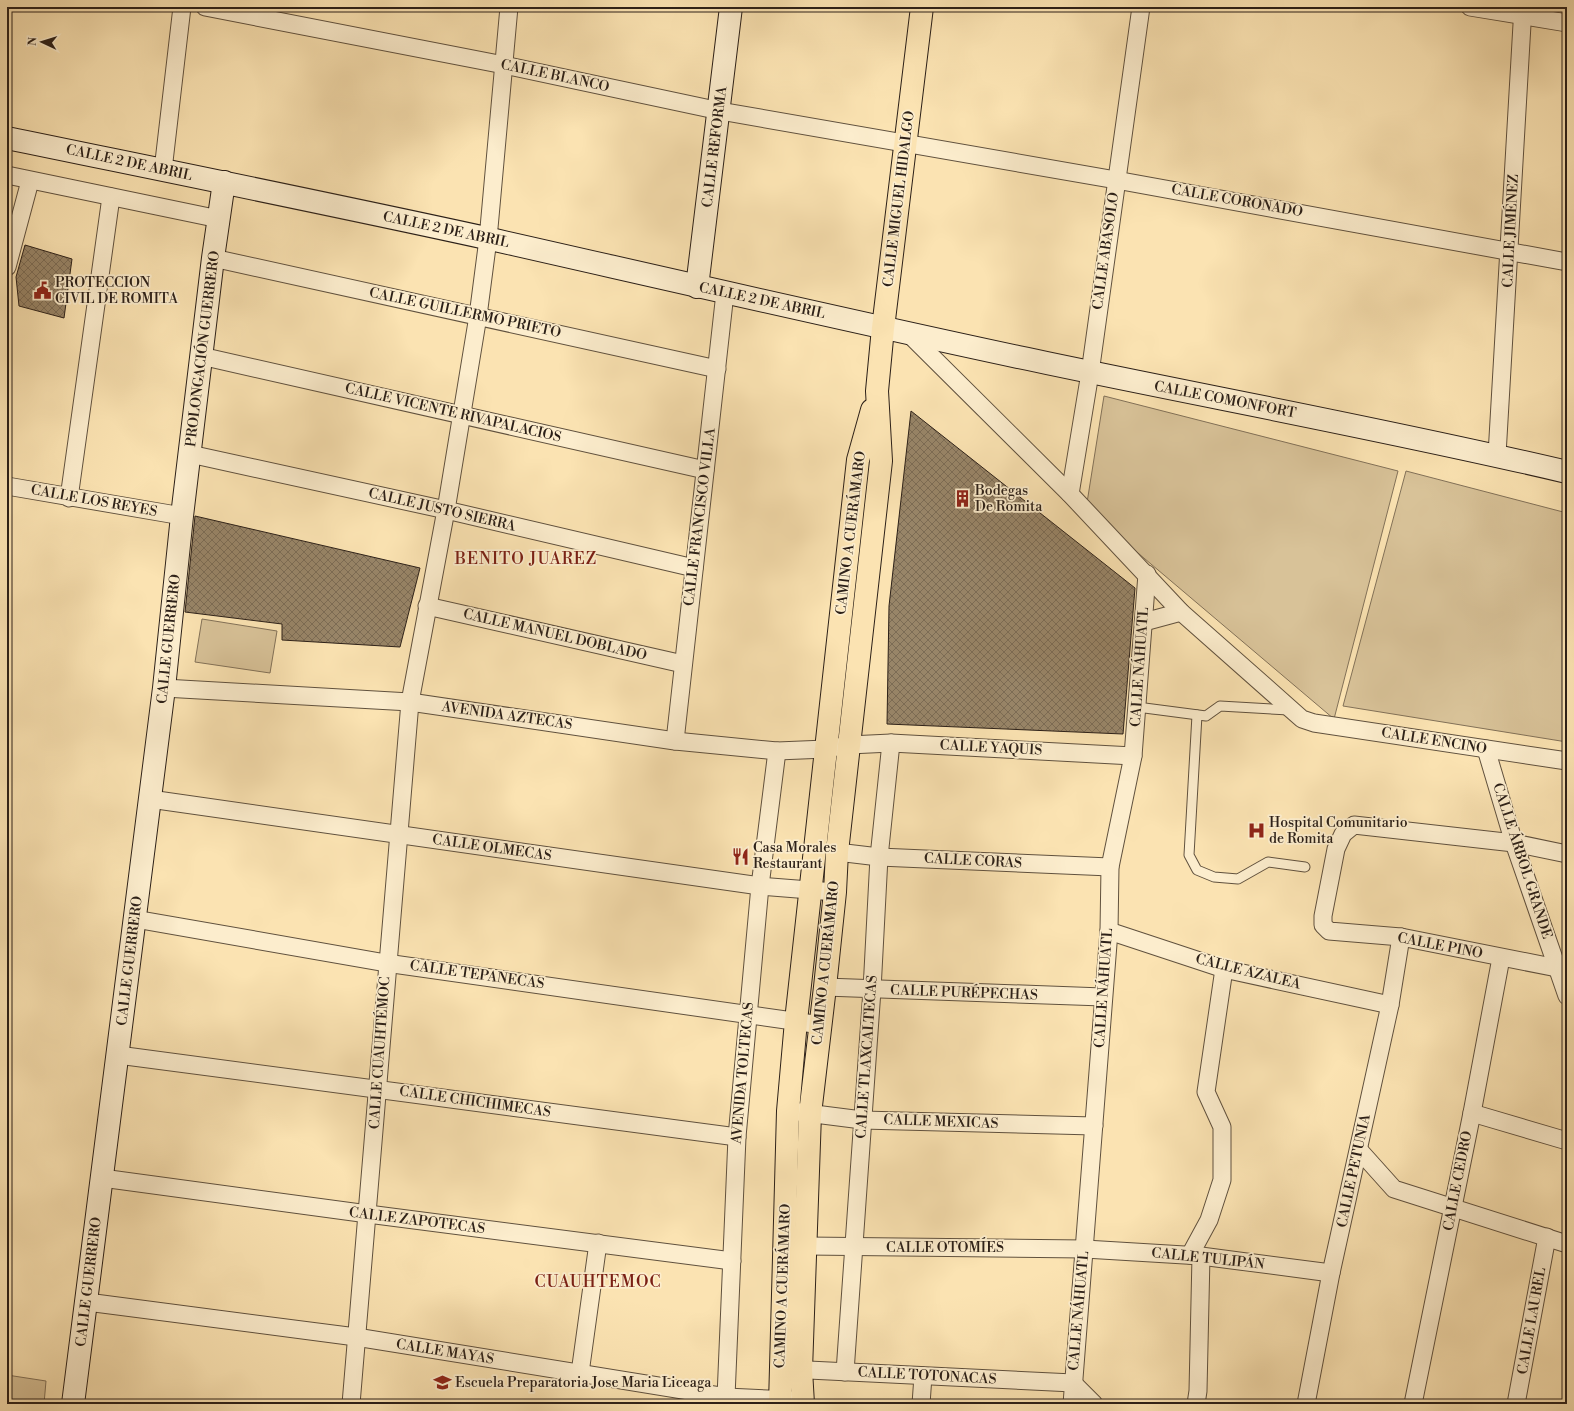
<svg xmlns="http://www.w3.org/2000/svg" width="1574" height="1411" viewBox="0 0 1574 1411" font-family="'Libre Bodoni',serif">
<defs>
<pattern id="building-cross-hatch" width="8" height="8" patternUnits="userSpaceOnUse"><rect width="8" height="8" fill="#988568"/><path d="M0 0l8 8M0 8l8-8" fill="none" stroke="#7c6c55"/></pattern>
</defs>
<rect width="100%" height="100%" fill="#fbe3b2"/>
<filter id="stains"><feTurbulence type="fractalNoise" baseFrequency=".005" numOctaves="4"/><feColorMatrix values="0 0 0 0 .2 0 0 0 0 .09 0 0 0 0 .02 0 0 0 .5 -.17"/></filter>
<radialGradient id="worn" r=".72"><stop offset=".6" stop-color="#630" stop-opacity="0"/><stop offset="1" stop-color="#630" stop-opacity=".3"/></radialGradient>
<g fill="#d8c298" stroke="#827158">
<polygon points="1104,396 1398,471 1334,719 1086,509"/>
<polygon points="1406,471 1567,513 1567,742 1343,706"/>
<polygon points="202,619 277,631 270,673 195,662"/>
<polygon points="7,1375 46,1381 44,1404 7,1404"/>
</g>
<g fill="url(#building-cross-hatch)" stroke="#2c2018">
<polygon points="25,245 72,259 64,318 19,306 16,277"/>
<polygon points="911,411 1135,588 1123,734 887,724 889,606"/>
<polygon points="195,516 420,568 400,647 282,640 282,624 185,612"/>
</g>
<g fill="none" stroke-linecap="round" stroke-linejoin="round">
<defs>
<g id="lane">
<polyline points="1137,707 1206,716 1220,706 1289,710"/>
<polyline points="1197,715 1189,855 1197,870 1214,877 1238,879 1268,862 1305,867"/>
</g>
<g id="street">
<polyline points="205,7 504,65 720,111 1116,180 1567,262"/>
<polyline points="1470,7 1567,23"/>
<polyline points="163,170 182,7"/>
<polyline points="7,175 219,219"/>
<polyline points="213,258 717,369"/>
<polyline points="7,267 30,181"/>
<polyline points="908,333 1070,494 1181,612 1302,719 1314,723 1567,761"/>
<polyline points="201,356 705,470"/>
<polyline points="190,454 446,510 694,568"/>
<polyline points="1497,455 1523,7"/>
<polyline points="7,486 182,516"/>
<polyline points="1070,494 1090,373 1141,7"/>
<polyline points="69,498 111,197"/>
<polyline points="427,606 683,664"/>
<polyline points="1144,622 1181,612"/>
<polyline points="164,688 410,702 675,741 777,751 826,749 849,745 891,743 1133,756"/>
<polyline points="675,741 725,293"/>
<polyline points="1486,749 1514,843 1567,996"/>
<polyline points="150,799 760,886 835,892"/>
<polyline points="837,852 879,857 1110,867"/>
<polyline points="135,919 386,963 821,1025"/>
<polyline points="1109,931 1224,969 1390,1005"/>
<polyline points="1557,968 1401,937 1329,931 1323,925 1323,916 1336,849 1343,834 1354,825 1514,843 1567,854"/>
<polyline points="825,987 1103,997"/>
<polyline points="118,1055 737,1137"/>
<polyline points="799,1112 862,1120 1094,1126"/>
<polyline points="1472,1113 1567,1141"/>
<polyline points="1359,1150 1394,1189 1567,1244"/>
<polyline points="102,1178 368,1214 732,1261"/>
<polyline points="806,1246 1085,1249 1201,1256 1331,1273"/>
<polyline points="1190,1255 1209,1220 1222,1180 1222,1127 1206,1092 1224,969"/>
<polyline points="87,1302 356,1337 726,1397 792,1400"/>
<polyline points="788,1369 1073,1383 1094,1404"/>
<polyline points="845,1372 872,990 879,857 891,743"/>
<polyline points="580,1373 598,1243"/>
<polyline points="726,1397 737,1137 760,886 777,751"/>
<polyline points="351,1404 410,702 446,510 478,316 488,239 509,7"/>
<polyline points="921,1404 923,1376"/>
<polyline points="1072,1404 1109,931 1110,867 1133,756 1147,574"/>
<polyline points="1196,1404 1198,1391 1201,1256"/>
<polyline points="1306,1404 1331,1273 1390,1005 1401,937"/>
<polyline points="1413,1404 1472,1113 1501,958"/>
<polyline points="1516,1404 1547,1237"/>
</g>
<g id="secondary">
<path d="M7,138C167,171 326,203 486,238C663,278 840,319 1018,357C1201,396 1385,429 1567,472"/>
<polyline points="697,287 731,7"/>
<polyline points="73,1404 164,688 182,516 213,258 224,182"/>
</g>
<g id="primary">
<polyline points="780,1404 788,1111 796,1021 858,460 872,410"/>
<polyline points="803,1404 801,1370 810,1114 825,987 835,892 837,852 881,461 877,391 883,328 922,7"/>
</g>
</defs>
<use href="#lane" stroke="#60513e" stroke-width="11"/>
<use href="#street" stroke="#60513e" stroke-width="19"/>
<use href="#secondary" stroke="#2c2018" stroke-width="24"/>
<use href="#primary" stroke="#2c2018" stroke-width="24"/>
<use href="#lane" stroke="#fcedcd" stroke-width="9"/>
<use href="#street" stroke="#fcedcd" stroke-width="17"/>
<use href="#secondary" stroke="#fcedcd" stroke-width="22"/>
<use href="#primary" stroke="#fbe3b2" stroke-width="22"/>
</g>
<defs>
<symbol id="civic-bare" viewBox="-9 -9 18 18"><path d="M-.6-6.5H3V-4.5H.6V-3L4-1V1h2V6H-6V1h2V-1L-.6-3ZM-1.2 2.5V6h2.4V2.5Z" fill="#8f2418" stroke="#fcedcd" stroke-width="2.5" paint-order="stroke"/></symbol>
<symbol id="building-bare" viewBox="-9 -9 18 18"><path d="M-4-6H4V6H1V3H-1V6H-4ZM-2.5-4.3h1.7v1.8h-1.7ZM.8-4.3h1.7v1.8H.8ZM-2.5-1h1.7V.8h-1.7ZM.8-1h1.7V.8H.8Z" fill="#8f2418" stroke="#fcedcd" stroke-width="2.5" paint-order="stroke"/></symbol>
<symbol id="hospital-bare" viewBox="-9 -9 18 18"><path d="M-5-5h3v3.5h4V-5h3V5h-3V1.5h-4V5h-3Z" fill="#8f2418" stroke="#fcedcd" stroke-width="2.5" paint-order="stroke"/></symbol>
<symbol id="restaurant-bare" viewBox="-9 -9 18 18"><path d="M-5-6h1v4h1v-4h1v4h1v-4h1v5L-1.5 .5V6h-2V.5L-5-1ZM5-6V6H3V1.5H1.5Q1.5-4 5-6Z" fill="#8f2418" stroke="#fcedcd" stroke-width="2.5" paint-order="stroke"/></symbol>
<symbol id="university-bare" viewBox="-9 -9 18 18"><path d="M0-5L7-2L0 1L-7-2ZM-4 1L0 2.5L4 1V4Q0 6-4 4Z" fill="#8f2418" stroke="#fcedcd" stroke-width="2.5" paint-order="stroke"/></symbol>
</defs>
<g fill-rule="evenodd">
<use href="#civic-bare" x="30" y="278" width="25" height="25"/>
<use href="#building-bare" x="950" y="486" width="25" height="25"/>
<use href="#hospital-bare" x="1244" y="818" width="25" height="25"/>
<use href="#restaurant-bare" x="728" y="844" width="25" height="25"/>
<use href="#university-bare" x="430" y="1370" width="25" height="25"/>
</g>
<g text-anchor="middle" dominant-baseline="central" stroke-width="3.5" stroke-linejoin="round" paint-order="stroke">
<g font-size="14" fill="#2c2018" stroke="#fcedcd">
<text transform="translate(555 76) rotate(12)">CALLE BLANCO</text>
<text transform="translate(715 147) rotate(-83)">CALLE REFORMA</text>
<text transform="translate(129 163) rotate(12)">CALLE 2 DE ABRIL</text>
<text transform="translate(899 199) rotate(-83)">CALLE MIGUEL HIDALGO</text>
<text transform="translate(1237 201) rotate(10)">CALLE CORONADO</text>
<text transform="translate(446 230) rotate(12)">CALLE 2 DE ABRIL</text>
<text transform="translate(1511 231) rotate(-87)">CALLE JIMÉNEZ</text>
<text transform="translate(1106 251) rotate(-82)">CALLE ABASOLO</text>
<text transform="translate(762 301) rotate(12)">CALLE 2 DE ABRIL</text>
<text transform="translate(465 313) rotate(12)">CALLE GUILLERMO PRIETO</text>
<text transform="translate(203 349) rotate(-83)">PROLONGACIÓN GUERRERO</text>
<text transform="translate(1225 400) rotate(11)">CALLE COMONFORT</text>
<text transform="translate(453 413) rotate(13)">CALLE VICENTE RIVAPALACIOS</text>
<text transform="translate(94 501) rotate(10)">CALLE LOS REYES</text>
<text transform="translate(442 510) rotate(13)">CALLE JUSTO SIERRA</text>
<text transform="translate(700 517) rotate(-83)">CALLE FRANCISCO VILLA</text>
<text transform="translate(851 533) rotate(-83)">CAMINO A CUERÁMARO</text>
<text transform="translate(555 635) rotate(13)">CALLE MANUEL DOBLADO</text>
<text transform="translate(169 639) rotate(-84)">CALLE GUERRERO</text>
<text transform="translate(1140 667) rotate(-86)">CALLE NÁHUATL</text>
<text transform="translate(507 716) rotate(8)">AVENIDA AZTECAS</text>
<text transform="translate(1434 741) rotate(9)">CALLE ENCINO</text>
<text transform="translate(991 748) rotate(3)">CALLE YAQUIS</text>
<text transform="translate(492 848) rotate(8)">CALLE OLMECAS</text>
<text transform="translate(973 861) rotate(3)">CALLE CORAS</text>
<text transform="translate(1522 861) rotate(72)">CALLE ÁRBOL GRANDE</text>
<text transform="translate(1440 946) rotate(11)">CALLE PINO</text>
<text transform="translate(130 961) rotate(-83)">CALLE GUERRERO</text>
<text transform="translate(826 963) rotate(-84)">CAMINO A CUERÁMARO</text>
<text transform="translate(1248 972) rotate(14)">CALLE AZALEA</text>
<text transform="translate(477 975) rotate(8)">CALLE TEPANECAS</text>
<text transform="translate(1104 988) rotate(-86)">CALLE NÁHUATL</text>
<text transform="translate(964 993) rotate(2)">CALLE PURÉPECHAS</text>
<text transform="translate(380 1053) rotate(-86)">CALLE CUAUHTÉMOC</text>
<text transform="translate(867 1057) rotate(-86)">CALLE TLAXCALTECAS</text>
<text transform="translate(743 1073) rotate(-85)">AVENIDA TOLTECAS</text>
<text transform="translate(475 1102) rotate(8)">CALLE CHICHIMECAS</text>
<text transform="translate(941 1122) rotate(2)">CALLE MEXICAS</text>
<text transform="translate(1354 1171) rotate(-78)">CALLE PETUNIA</text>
<text transform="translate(1458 1181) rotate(-79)">CALLE CEDRO</text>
<text transform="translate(417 1221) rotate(7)">CALLE ZAPOTECAS</text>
<text x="945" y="1248">CALLE OTOMÍES</text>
<text transform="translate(1208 1259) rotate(6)">CALLE TULIPÁN</text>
<text transform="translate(89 1282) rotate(-83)">CALLE GUERRERO</text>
<text transform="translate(783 1286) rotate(-88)">CAMINO A CUERÁMARO</text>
<text transform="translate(1079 1311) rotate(-85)">CALLE NÁHUATL</text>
<text transform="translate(1532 1321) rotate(-80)">CALLE LAUREL</text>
<text transform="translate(445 1352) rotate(9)">CALLE MAYAS</text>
<text transform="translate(927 1376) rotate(3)">CALLE TOTONACAS</text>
</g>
<g font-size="14" fill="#2c2018" stroke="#fcedcd" text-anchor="start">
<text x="55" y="283">PROTECCION<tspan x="55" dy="16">CIVIL DE ROMITA</tspan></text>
<text x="975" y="491">Bodegas<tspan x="975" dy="16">De Romita</tspan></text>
<text x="1269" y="823">Hospital Comunitario<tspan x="1269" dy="16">de Romita</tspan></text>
<text x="753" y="848">Casa Morales<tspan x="753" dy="16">Restaurant</tspan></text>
<text x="455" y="1383">Escuela Preparatoria Jose Maria Liceaga</text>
</g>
<g font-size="16" letter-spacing="1" fill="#7a1f14" stroke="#fcedcd">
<text x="526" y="559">BENITO JUAREZ</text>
<text x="598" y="1282">CUAUHTEMOC</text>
</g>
</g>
<rect width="1574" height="1411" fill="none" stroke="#fbe3b2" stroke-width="24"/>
<rect x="8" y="8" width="1558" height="1395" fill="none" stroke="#2c2018" stroke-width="2"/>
<rect x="12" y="12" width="1550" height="1387" fill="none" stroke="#2c2018"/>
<g transform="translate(42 42) rotate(274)" stroke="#fcedcd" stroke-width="3" paint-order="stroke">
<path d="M0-3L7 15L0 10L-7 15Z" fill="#2c2018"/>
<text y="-6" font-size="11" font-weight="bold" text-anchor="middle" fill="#2c2018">N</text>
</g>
<rect width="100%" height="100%" filter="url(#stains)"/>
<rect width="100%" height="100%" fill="url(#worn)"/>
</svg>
